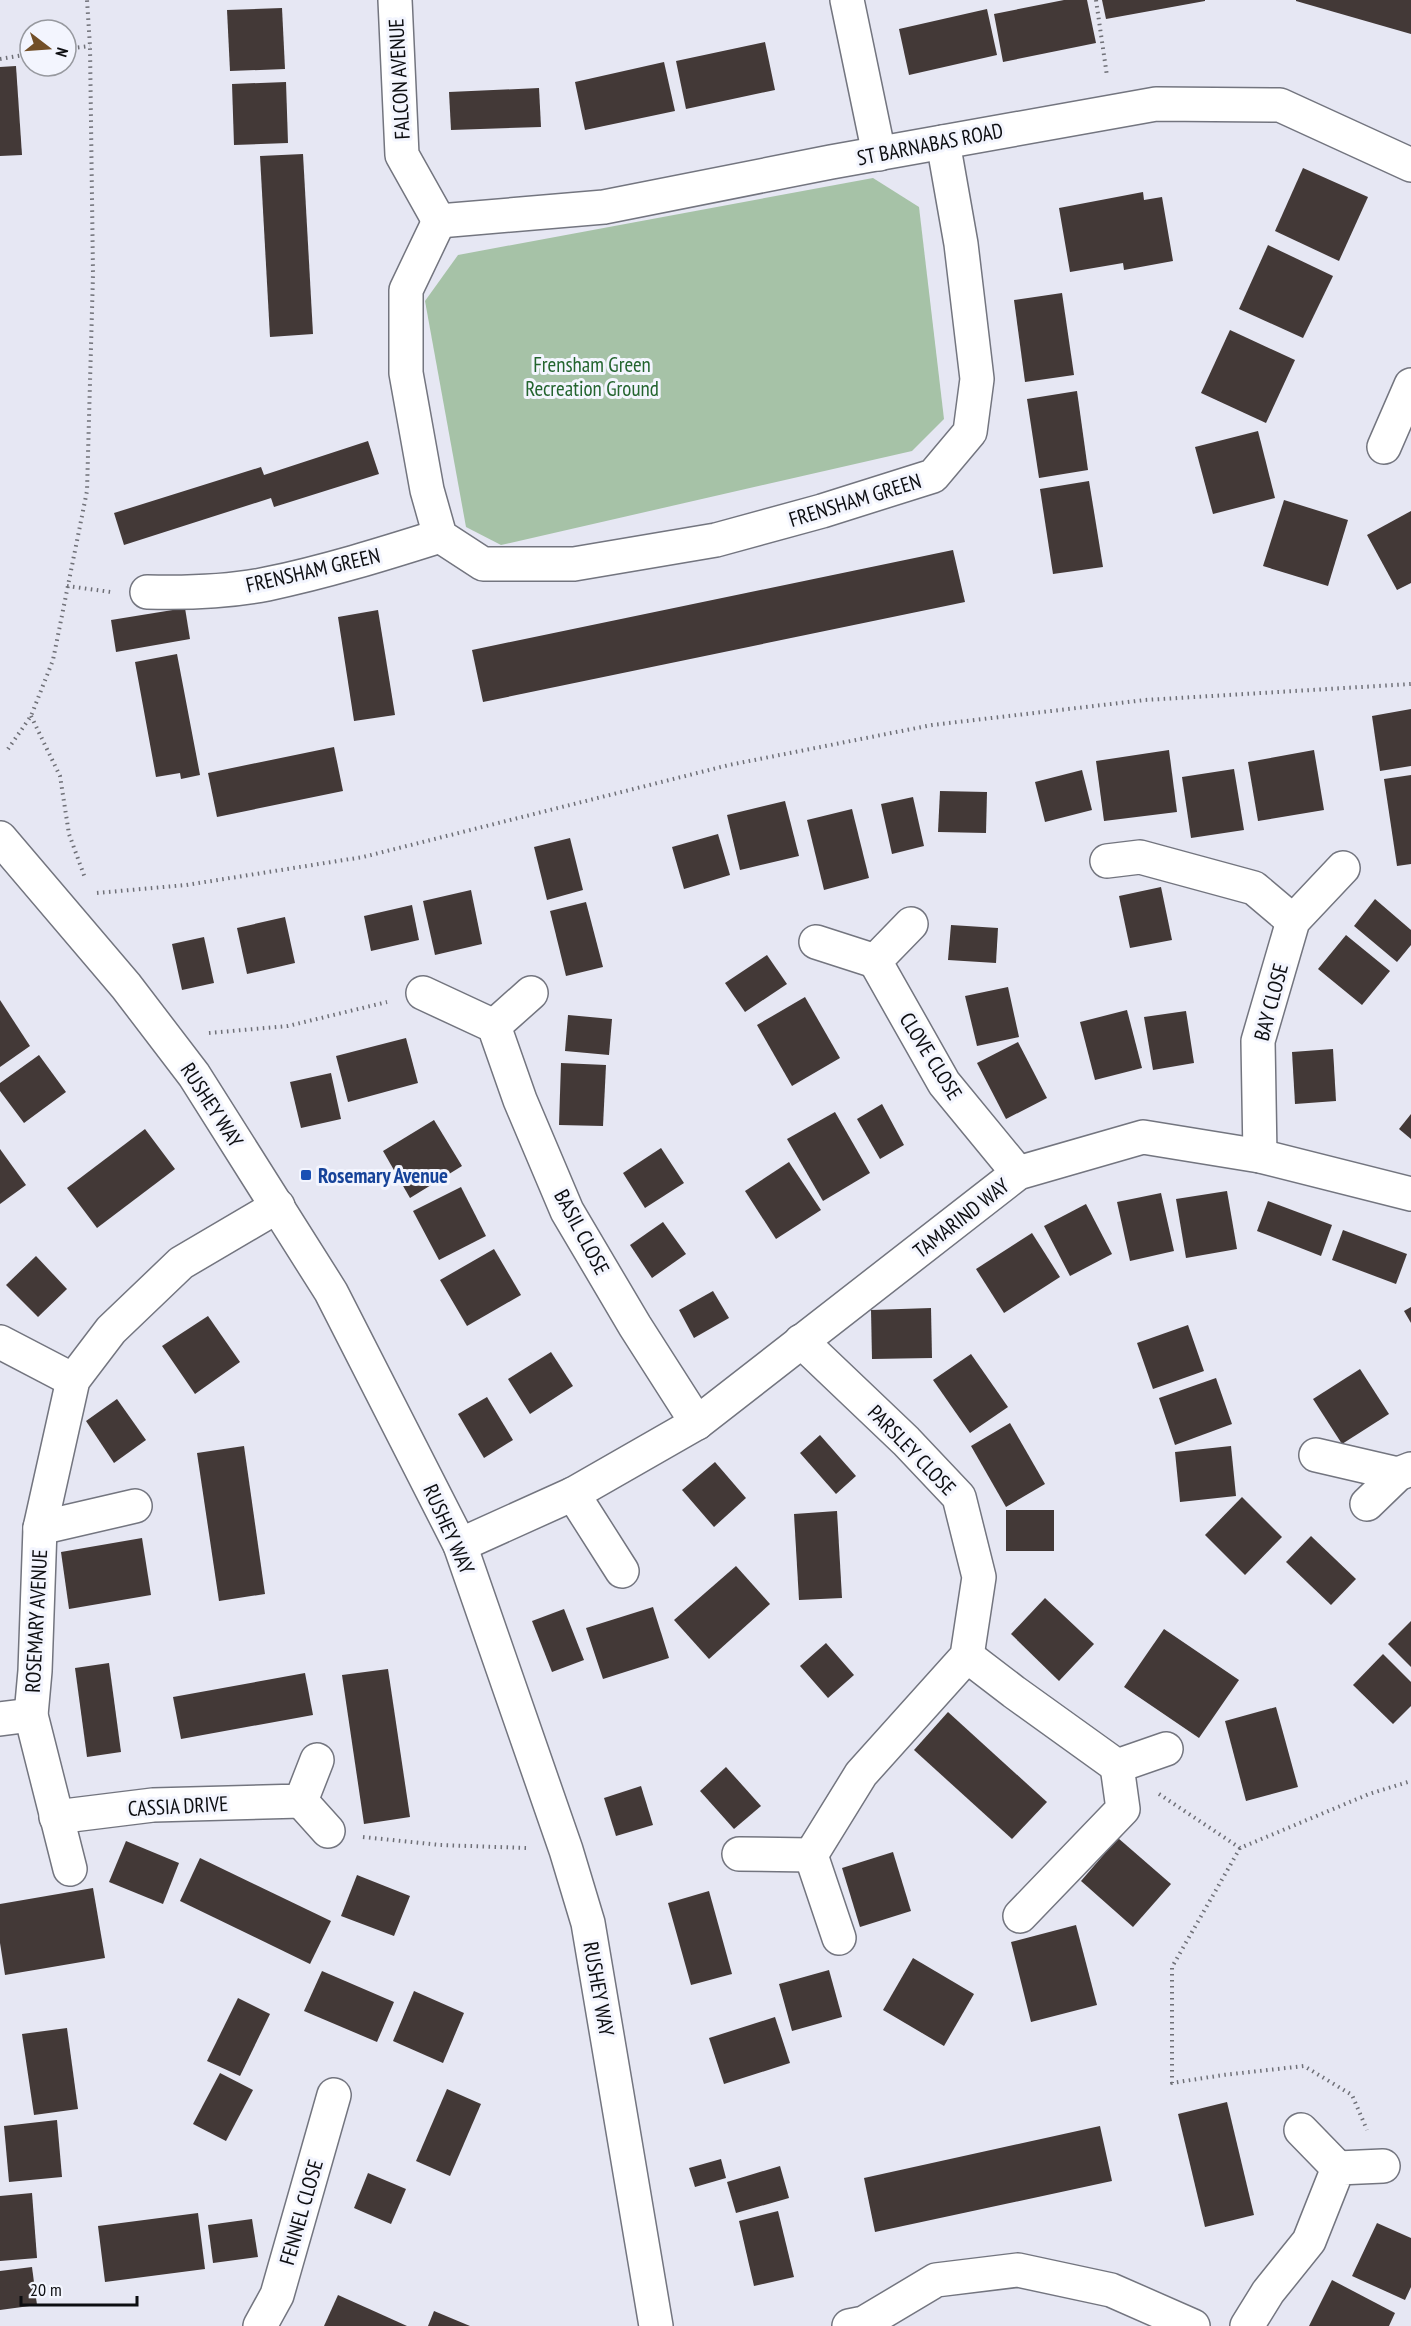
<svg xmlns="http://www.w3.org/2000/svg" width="1411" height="2326" viewBox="0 0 1411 2326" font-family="'PT Sans Narrow',sans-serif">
<rect width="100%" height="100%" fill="#e6e7f3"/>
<polygon fill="#a6c2a7" points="873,178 919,207 944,419 912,451 501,545 466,527 425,301 458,255"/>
<g fill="#433937">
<polygon points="1064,0 1087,0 1096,43 1003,62 994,14"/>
<polygon points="1102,0 1205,0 1205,1 1106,19"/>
<polygon points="1411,0 1411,34 1296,1 1296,0"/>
<polygon points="282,8 285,69 230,71 227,10"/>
<polygon points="987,9 997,55 909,75 899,29"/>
<polygon points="765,42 775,90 686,109 676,61"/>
<polygon points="664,62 675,111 585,130 575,82"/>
<polygon points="16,66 22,155 0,156 0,67"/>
<polygon points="286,82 288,143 234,145 232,84"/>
<polygon points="539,88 541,127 451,130 449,92"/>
<polygon points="303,154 313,334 270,337 260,156"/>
<polygon points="1303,168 1368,197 1339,261 1275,231"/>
<polygon points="1143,192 1144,200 1162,197 1173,261 1124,270 1123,263 1070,272 1059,208"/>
<polygon points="1268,245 1333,276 1303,338 1239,309"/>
<polygon points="1062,293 1074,375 1025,382 1014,300"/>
<polygon points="1230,330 1295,360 1266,423 1201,393"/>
<polygon points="1077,391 1088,470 1039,478 1027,399"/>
<polygon points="1258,431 1275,498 1213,514 1195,447"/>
<polygon points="368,441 379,474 274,507 271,498 124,545 114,513 261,467 264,475"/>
<polygon points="1089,481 1103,567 1053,574 1040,489"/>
<polygon points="1284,500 1348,520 1328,586 1263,566"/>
<polygon points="1411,511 1411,583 1397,590 1367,535"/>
<polygon points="953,550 965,602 483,702 472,650"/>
<polygon points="185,608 190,639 116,652 111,620"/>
<polygon points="378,610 395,715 354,721 338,617"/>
<polygon points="177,654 200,775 181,779 180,773 156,777 135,662"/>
<polygon points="1411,709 1411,766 1380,771 1372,716"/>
<polygon points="334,747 343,791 217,817 208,773"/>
<polygon points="1169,750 1177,812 1104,821 1096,761"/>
<polygon points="1314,750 1324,810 1258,821 1248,762"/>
<polygon points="1234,769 1244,830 1191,838 1182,777"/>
<polygon points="1082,770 1092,810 1045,822 1035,782"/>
<polygon points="1411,775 1411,864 1397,866 1384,779"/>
<polygon points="940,791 987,792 986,833 938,832"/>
<polygon points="913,797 924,846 892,854 881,804"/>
<polygon points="785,801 799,856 740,870 727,815"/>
<polygon points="852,809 869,878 824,890 807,820"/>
<polygon points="718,834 730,875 684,889 672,847"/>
<polygon points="570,838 583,890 547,900 534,847"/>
<polygon points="1161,887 1172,940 1130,948 1119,896"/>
<polygon points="471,890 482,944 435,955 423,901"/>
<polygon points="1375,899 1411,930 1411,945 1397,962 1354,926"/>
<polygon points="586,902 603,967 566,976 550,911"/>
<polygon points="412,905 419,940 371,951 364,916"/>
<polygon points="285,917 295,963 247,974 237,928"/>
<polygon points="951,925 998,928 996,963 948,960"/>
<polygon points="1346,935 1390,971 1362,1005 1318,969"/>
<polygon points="204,937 214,983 182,990 172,944"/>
<polygon points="767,955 787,984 745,1012 725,983"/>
<polygon points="1008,987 1019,1037 977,1046 965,996"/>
<polygon points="805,997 840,1058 792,1086 757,1025"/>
<polygon points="0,1000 30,1046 0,1067"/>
<polygon points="1127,1010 1142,1068 1095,1080 1080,1022"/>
<polygon points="1186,1011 1194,1063 1153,1070 1144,1017"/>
<polygon points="568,1015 612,1019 609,1055 565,1051"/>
<polygon points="406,1038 418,1083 348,1102 336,1056"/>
<polygon points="1018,1042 1047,1098 1006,1119 977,1063"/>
<polygon points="1333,1049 1336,1101 1295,1104 1292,1052"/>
<polygon points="39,1055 66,1092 24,1123 0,1091 0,1083"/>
<polygon points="561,1063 606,1065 603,1126 559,1125"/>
<polygon points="331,1073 341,1119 301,1128 290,1082"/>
<polygon points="882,1104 904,1145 880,1159 857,1119"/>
<polygon points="835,1112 870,1173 823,1201 787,1139"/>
<polygon points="1411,1114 1411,1139 1399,1129"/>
<polygon points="434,1120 462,1166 410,1198 383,1151"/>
<polygon points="145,1129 175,1169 97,1228 67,1188"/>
<polygon points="661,1148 684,1183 645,1208 623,1173"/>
<polygon points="0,1149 26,1185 0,1204"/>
<polygon points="789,1162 821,1210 776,1239 745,1191"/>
<polygon points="461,1187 486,1236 439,1260 413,1211"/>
<polygon points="1227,1191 1237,1249 1186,1258 1176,1199"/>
<polygon points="1161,1193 1174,1251 1130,1261 1117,1202"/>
<polygon points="1268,1201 1332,1225 1321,1256 1257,1231"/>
<polygon points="1086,1204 1112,1254 1070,1276 1044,1226"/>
<polygon points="663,1222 686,1254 652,1278 630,1245"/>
<polygon points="1343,1230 1407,1254 1396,1284 1332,1260"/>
<polygon points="1032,1233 1060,1277 1004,1313 976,1269"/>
<polygon points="494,1249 521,1295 467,1326 440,1280"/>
<polygon points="36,1256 67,1289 38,1317 6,1285"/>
<polygon points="713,1291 729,1318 694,1338 679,1310"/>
<polygon points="1411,1307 1411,1323 1404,1311"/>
<polygon points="931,1308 932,1358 872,1359 871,1310"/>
<polygon points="208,1316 240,1362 195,1394 162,1346"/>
<polygon points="1188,1325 1204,1371 1153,1389 1137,1343"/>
<polygon points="551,1352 573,1386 530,1414 508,1379"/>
<polygon points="971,1354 1008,1407 970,1433 933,1380"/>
<polygon points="1360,1369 1389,1414 1342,1444 1313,1399"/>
<polygon points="1216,1378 1232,1424 1175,1445 1159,1398"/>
<polygon points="487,1397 513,1440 484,1458 458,1414"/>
<polygon points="117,1399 146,1440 114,1463 86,1421"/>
<polygon points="1010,1423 1045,1484 1006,1507 971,1446"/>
<polygon points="820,1435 856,1476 836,1494 800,1453"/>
<polygon points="244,1446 265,1594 219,1601 197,1453"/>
<polygon points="1231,1446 1236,1496 1180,1502 1175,1452"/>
<polygon points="715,1462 746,1498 714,1527 682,1490"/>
<polygon points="1242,1497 1282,1537 1245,1575 1205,1535"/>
<rect x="1006" y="1510" width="48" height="41"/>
<polygon points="837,1511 842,1598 799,1600 794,1514"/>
<polygon points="1311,1536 1356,1579 1331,1605 1286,1562"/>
<polygon points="142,1538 151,1595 69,1609 61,1552"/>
<polygon points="736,1566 770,1604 709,1659 674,1620"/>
<polygon points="1045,1598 1094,1644 1059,1681 1011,1634"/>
<polygon points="653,1607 669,1658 603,1679 586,1628"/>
<polygon points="564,1609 584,1660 552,1672 532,1621"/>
<polygon points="1411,1621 1411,1667 1388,1644"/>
<polygon points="1164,1629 1239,1680 1199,1738 1124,1687"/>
<polygon points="826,1643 854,1675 828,1698 800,1666"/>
<polygon points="1383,1654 1411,1682 1411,1706 1393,1724 1353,1685"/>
<polygon points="109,1663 121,1752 87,1757 75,1668"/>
<polygon points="388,1669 410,1817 364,1824 342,1675"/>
<polygon points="305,1673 313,1715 181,1739 173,1697"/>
<polygon points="1276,1707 1298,1787 1246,1801 1225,1721"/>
<polygon points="948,1712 1047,1802 1012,1839 914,1750"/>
<polygon points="726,1767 761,1806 734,1829 700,1791"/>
<polygon points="641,1786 653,1825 616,1836 604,1798"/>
<polygon points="1118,1838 1171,1884 1133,1927 1081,1881"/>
<polygon points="126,1841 179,1863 163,1904 109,1882"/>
<polygon points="893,1852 911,1911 860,1927 842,1868"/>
<polygon points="200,1858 331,1921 310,1964 180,1901"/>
<polygon points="357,1875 410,1896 394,1936 341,1916"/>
<polygon points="93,1888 105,1958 5,1975 0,1943 0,1904"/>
<polygon points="709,1891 732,1974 691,1985 668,1903"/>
<polygon points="1076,1925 1097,2005 1031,2022 1011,1942"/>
<polygon points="913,1958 974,1994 944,2046 883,2010"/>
<polygon points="829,1970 842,2017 792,2031 779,1984"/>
<polygon points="322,1971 394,2002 377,2042 304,2011"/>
<polygon points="414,1991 464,2013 443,2063 393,2041"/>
<polygon points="238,1998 270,2014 240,2076 207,2061"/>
<polygon points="775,2017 790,2063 724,2084 709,2038"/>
<polygon points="67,2028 78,2109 34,2115 22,2034"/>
<polygon points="220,2073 253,2090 226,2141 193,2124"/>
<polygon points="447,2089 481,2104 450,2176 416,2161"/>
<polygon points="1227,2102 1254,2215 1205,2227 1178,2114"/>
<polygon points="57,2120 62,2177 9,2182 4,2126"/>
<polygon points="1100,2126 1112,2181 875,2232 864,2178"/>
<polygon points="721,2159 726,2178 695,2187 689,2168"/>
<polygon points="780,2166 789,2198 736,2213 727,2182"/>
<polygon points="368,2173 406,2189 391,2224 354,2208"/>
<polygon points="32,2193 37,2258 0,2261 0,2196"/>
<polygon points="778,2211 794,2277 754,2286 739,2221"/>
<polygon points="198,2213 205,2269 105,2282 98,2226"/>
<polygon points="252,2219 258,2257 213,2263 208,2225"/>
<polygon points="1377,2223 1411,2238 1411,2287 1405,2300 1352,2276"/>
<polygon points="32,2267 37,2305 0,2310 0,2271"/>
<polygon points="1332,2280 1395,2313 1389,2326 1309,2326"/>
<polygon points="338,2295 376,2312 407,2326 324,2326"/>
<polygon points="434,2311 470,2326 428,2326"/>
</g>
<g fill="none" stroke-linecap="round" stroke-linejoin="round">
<defs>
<g id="street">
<polyline points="395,0 402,155 439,221"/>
<polyline points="847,0 879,154"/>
<polyline points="439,221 406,290 406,373 427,490 440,536 483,564 574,564 716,540 822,511 933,476 970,432 977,379 961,244 943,142"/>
<polyline points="439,221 604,207 831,162 1156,104 1280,105 1411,165"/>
<polyline points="1384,447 1411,385"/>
<path d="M147,592C186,593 228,592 267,584C325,572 383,554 440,536"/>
<polyline points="1107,861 1140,857 1254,888 1293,921"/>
<polyline points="911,924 875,961 944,1083 1018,1173"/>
<polyline points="816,942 875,961"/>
<polyline points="423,993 494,1026 520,1100 567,1211 635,1326 697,1423"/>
<polyline points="494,1026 531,993"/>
<polyline points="1260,1156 1258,1041 1293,921 1343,868"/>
<polyline points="0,1342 73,1380"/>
<polyline points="1316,1455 1398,1474"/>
<polyline points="573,1494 622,1571"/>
<polyline points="1367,1504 1398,1474 1411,1469"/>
<polyline points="40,1528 135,1506"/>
<polyline points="460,1545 573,1494 697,1423 1018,1173 1143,1137 1260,1156 1411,1194"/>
<polyline points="967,1656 1014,1692 1117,1766 1166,1749"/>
<polyline points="0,1719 31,1715"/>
<polyline points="301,1801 328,1831"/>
<polyline points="56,1817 153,1805 301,1801 317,1760"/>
<polyline points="739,1854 811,1855 861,1774 967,1656 979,1577 959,1497 906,1441 801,1341"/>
<polyline points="811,1855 839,1938"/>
<polyline points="70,1869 31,1715 35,1671 40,1528 73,1380 111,1330 181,1263 278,1206"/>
<polyline points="1020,1916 1123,1809 1117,1766"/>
<polyline points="1301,2130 1338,2168"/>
<polyline points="260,2326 277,2295 334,2095"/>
<polyline points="849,2326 864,2323 936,2280 1018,2270 1111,2290 1193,2326"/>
<polyline points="1247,2326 1268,2292 1309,2241 1338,2168 1383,2166"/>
</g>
<polyline id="secondary" points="0,838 126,986 194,1075 331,1292 460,1545 566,1850 588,1923 656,2326"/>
</defs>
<use href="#street" stroke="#73757f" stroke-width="36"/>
<use href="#secondary" stroke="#73757f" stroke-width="36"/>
<g stroke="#6f7077" stroke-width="4" stroke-dasharray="1.5 4.5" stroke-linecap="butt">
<polyline points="1096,0 1107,76"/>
<polyline points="66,49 90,46"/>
<polyline points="0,59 30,54"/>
<polyline points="67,586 111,592"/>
<polyline points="31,716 60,776 69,834 85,878"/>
<polyline points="8,749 31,716 53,660 87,491 93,274 90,46 87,0"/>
<polyline points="97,893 186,885 363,857 729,765 932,725 1145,700 1411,684"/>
<polyline points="209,1033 288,1026 387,1002"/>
<polyline points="1159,1794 1240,1848 1369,1794 1411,1781"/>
<polyline points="363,1837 440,1845 526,1848"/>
<polyline points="1240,1848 1172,1967 1172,2083 1223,2075 1304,2066 1352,2095 1367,2130"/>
</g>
<use href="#street" stroke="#fff" stroke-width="33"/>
<use href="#secondary" stroke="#fff" stroke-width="33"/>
</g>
<rect fill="#1a4fb4" stroke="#f3f5fe" stroke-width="2" x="300" y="1169" width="12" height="12" rx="3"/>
<g text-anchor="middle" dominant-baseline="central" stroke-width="6" stroke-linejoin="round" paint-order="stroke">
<g font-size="21" fill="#0d0e11" stroke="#f3f5fe">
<text transform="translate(399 79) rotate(-93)">FALCON AVENUE</text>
<text transform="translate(930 144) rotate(-11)">ST BARNABAS ROAD</text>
<text transform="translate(855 500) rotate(-17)">FRENSHAM GREEN</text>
<text transform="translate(313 570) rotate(-13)">FRENSHAM GREEN</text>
<text transform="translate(1271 1002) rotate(-75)">BAY CLOSE</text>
<text transform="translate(931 1056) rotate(58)">CLOVE CLOSE</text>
<text transform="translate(212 1105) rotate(57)">RUSHEY WAY</text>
<text transform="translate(961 1218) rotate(-38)">TAMARIND WAY</text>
<text transform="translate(582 1232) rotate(62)">BASIL CLOSE</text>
<text transform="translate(912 1450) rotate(46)">PARSLEY CLOSE</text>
<text transform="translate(449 1529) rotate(66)">RUSHEY WAY</text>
<text transform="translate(36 1621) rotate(-87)">ROSEMARY AVENUE</text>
<text transform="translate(178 1806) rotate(-3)">CASSIA DRIVE</text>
<text transform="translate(599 1989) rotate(80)">RUSHEY WAY</text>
<text transform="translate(301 2212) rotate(-74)">FENNEL CLOSE</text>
</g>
<g font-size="21" fill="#23642e" stroke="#f3f5fe">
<text x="592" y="364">Frensham Green<tspan x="592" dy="24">Recreation Ground</tspan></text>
</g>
<g font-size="21" font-weight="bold" fill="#164399" stroke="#f3f5fe" text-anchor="start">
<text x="318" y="1175">Rosemary Avenue</text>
</g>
</g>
<g transform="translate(48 48) rotate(107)"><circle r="28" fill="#f3f5fe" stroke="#97999f" stroke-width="1.5"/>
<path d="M0-4.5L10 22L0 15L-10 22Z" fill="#724f28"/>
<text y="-9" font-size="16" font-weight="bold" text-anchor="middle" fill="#0d0e11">N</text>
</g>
<path d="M21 2296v9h116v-9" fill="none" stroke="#0d0e11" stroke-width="3"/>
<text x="30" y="2296" font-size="18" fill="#0d0e11" stroke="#f3f5fe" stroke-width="4.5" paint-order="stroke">20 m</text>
</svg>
